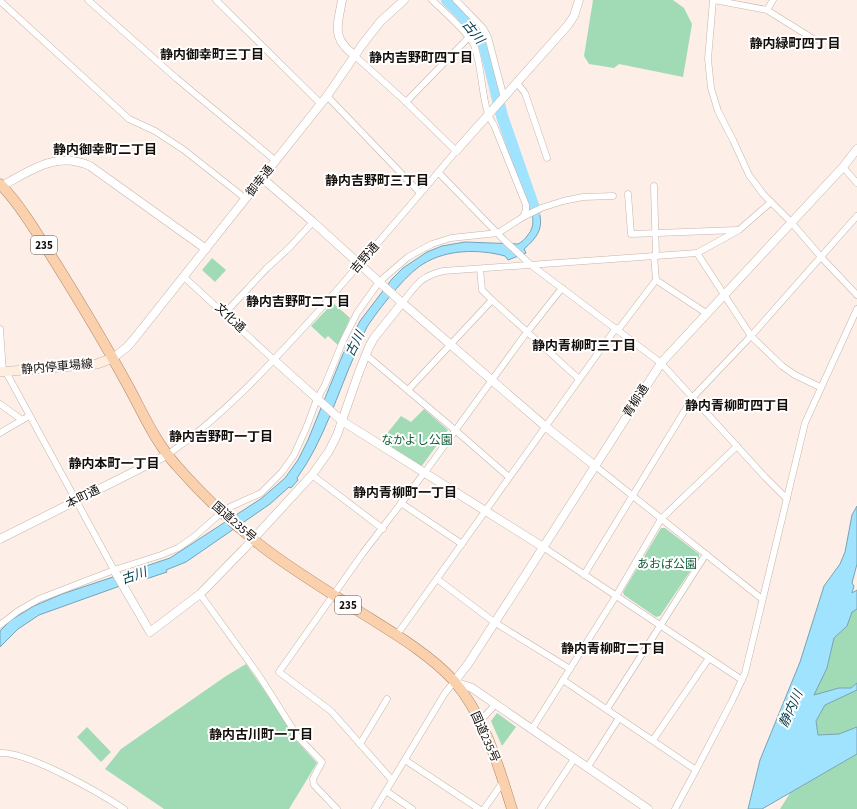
<svg xmlns="http://www.w3.org/2000/svg" width="857" height="809" viewBox="0 0 857 809" font-family="'Source Sans 3','Noto Sans JP',sans-serif">
<rect width="100%" height="100%" fill="#fdefe7"/>
<g fill="#a1dbb6">
<polygon points="593,0 673,0 684,8 692,24 683,77 619,64 614,68 589,64 584,56"/>
<polygon points="212,258 226,270 215,282 202,270"/>
<polygon points="333,303 350,318 338,345 328,336 325,339 311,326"/>
<polygon points="424,409 448,430 421,467 381,441 401,416 411,422"/>
<polygon points="661,528 665,528 699,554 699,558 660,616 656,617 624,595 623,592"/>
<polygon points="857,609 857,683 851,688 839,688 813,696 827,668 834,638 847,626 852,612"/>
<polygon points="246,664 278,710 295,739 317,763 289,809 164,809 105,769 121,749 226,676"/>
<polygon points="857,690 857,727 840,734 818,735 816,721 825,705"/>
<polygon points="497,713 516,727 502,746 491,721"/>
<polygon points="87,727 111,752 101,762 77,737"/>
<polygon points="857,754 857,809 780,809 790,793"/>
</g>
<g fill="#a0e3fe" stroke="#76a3b5">
<path d="M533,195C543,220 546,230 524,249L526,253L508,260L505,256C479,249 447,249 423,264C406,274 378,310 367,327C363,335 359,344 356,352C337,394 324,441 297,478L298,480L291,488L289,487L270,504L186,562L166,570L167,572L146,579L145,577L39,615L18,629L0,647V631L11,620L34,606L62,594L170,558L262,498L285,478L298,460L308,440L343,354L360,321L392,279L403,268L427,252L442,246L465,242L518,244C522,242 525,239 527,236C538,224 531,211 527,197Z"/>
<polygon points="857,506 857,564 852,583 854,586 852,593 857,590 857,609 852,612 847,626 834,638 827,668 814,695 839,688 851,688 857,683 857,690 825,705 816,721 818,735 839,734 857,727 857,754 762,809 748,809 760,760 800,662 824,586 840,564 845,552 852,515"/>
</g>
<g fill="none" stroke-linecap="round" stroke-linejoin="round">
<path stroke="#a0e3fe" stroke-width="12" d="M447,0C461,13 476,30 485,47L502,116L535,211"/>
<defs>
<g id="minor">
<polyline points="88,0 176,78 276,161"/>
<polyline points="216,0 321,104"/>
<path d="M432,0C443,11 468,32 474,45C483,67 481,109 494,125L526,205V210L523,217"/>
<polyline points="456,0 483,28 488,37 504,98"/>
<polyline points="713,0 708,59 711,88 718,111 733,140 749,175 763,194 791,222 821,257 857,295"/>
<polyline points="714,0 767,10 815,40"/>
<polyline points="0,1 129,119 155,131 184,150 246,199"/>
<polyline points="767,10 773,0"/>
<polyline points="517,83 525,93 547,158"/>
<polyline points="327,96 420,193"/>
<polyline points="406,102 469,37"/>
<polyline points="843,167 857,183"/>
<polyline points="438,172 504,240 531,265 661,363 765,477 787,499"/>
<polyline points="654,186 656,256"/>
<polyline points="628,194 631,234 737,230"/>
<polyline points="697,253 751,336 782,366 795,375 820,387"/>
<polyline points="480,269 482,290 492,300 579,379"/>
<polyline points="184,277 274,360"/>
<polyline points="656,280 706,313"/>
<path d="M402,303C417,285 419,277 443,271L697,253L739,230L771,202"/>
<polyline points="225,313 267,268 289,248 313,222"/>
<polyline points="0,329 3,372"/>
<polyline points="618,330 656,280 654,256"/>
<polyline points="366,355 455,430 509,477"/>
<polyline points="6,372 114,570"/>
<polyline points="408,390 492,300"/>
<polyline points="0,404 22,420"/>
<polyline points="0,433 29,416"/>
<path d="M167,455C227,414 275,359 324,305C368,254 413,203 456,151L406,102L355,56"/>
<polyline points="594,465 762,599"/>
<polyline points="312,475 383,529"/>
<polyline points="401,503 462,544"/>
<polyline points="543,547 742,680"/>
<polyline points="584,575 693,397 751,336 857,216"/>
<polyline points="437,579 494,622 570,669"/>
<polyline points="200,594 260,677 298,737 322,762 313,779 314,785 337,809"/>
<polyline points="0,625 18,611 39,599 114,570 161,555 178,548 195,536 222,512 230,507 261,493 282,472 294,455 307,426 317,399 325,385 343,341 357,313 379,282 408,257 432,244 451,238 498,233 523,217 541,208 563,201 583,197 613,196"/>
<polyline points="396,636 616,328"/>
<polyline points="563,680 696,770 732,701 745,673 805,423 857,309"/>
<polyline points="607,709 706,554"/>
<polyline points="480,721 495,705"/>
<polyline points="532,729 616,596 661,519 737,446"/>
<polyline points="653,740 709,658"/>
<polyline points="360,744 387,699"/>
<path d="M0,753C27,751 100,793 124,809"/>
<polyline points="405,760 479,809"/>
<polyline points="587,768 619,718"/>
<polyline points="392,780 331,711 279,672 363,553 425,472 524,336 562,288"/>
<polyline points="386,791 412,809"/>
<polyline points="375,809 445,693 454,682"/>
<polyline points="484,809 503,782"/>
<polyline points="541,809 574,759"/>
<polyline points="675,809 696,770"/>
</g>
<g id="tertiary">
<path d="M342,0C340,14 333,32 343,44C346,49 351,52 355,56"/>
<polyline points="456,151 568,25 574,16 579,0"/>
<polyline points="262,178 313,222 399,300 546,427 594,465"/>
<path d="M2,186C31,170 56,151 90,166L206,249"/>
<polyline points="113,358 127,347 134,339 327,96 362,45 380,22 404,0"/>
<polyline points="274,360 342,421 543,547"/>
<polyline points="0,539 167,455"/>
<polyline points="114,570 150,632 200,594 244,549 312,475 329,451 337,435 359,372 369,347 374,338 402,303"/>
<polyline points="648,809 472,688 454,682 468,664 528,571 661,363 843,167 857,149"/>
</g>
<polyline id="secondary" points="0,372 97,364 113,358"/>
<path id="trunk" d="M0,184C22,207 38,235 55,262C80,302 104,342 127,384C142,411 155,442 176,465C202,495 232,523 264,548C289,567 316,584 343,601C379,625 425,649 454,681C485,717 498,765 512,809"/>
</defs>
<use href="#minor" stroke="#c5b4aa" stroke-width="7"/>
<use href="#tertiary" stroke="#c5b4aa" stroke-width="9"/>
<use href="#secondary" stroke="#c5b4aa" stroke-width="10"/>
<use href="#trunk" stroke="#aa8566" stroke-width="11"/>
<use href="#minor" stroke="#fff" stroke-width="6"/>
<use href="#tertiary" stroke="#fff" stroke-width="8"/>
<use href="#secondary" stroke="#feeee0" stroke-width="9"/>
<use href="#trunk" stroke="#fbd0ac" stroke-width="10"/>
</g>
<g text-anchor="middle" dominant-baseline="central" stroke-width="4" stroke-linejoin="round" paint-order="stroke">
<g fill="#fff" stroke="#5a5654" stroke-width="1">
<rect x="31" y="236" width="26" height="18" rx="3"/>
<rect x="335" y="596" width="26" height="18" rx="3"/>
</g>
<g font-size="11" font-weight="bold" fill="#140e0b">
<text x="44" y="245">235</text>
<text x="348" y="605">235</text>
</g>
<g font-size="12" fill="#140e0b" stroke="#fff">
<text transform="translate(260 181) rotate(-52)">御幸通</text>
<text transform="translate(365 258) rotate(-49)">吉野通</text>
<text transform="translate(230 318) rotate(43)">文化通</text>
<text transform="translate(57 367) rotate(-5)">静内停車場線</text>
<text transform="translate(636 401) rotate(-57)">青柳通</text>
<text transform="translate(83 497) rotate(-27)">本町通</text>
<text transform="translate(234 522) rotate(41)">国道235号</text>
<text transform="translate(485 737) rotate(66)">国道235号</text>
</g>
<g font-size="12" fill="#0e5c37" stroke="#fff">
<text x="417" y="440">なかよし公園</text>
<text x="667" y="564">あおば公園</text>
</g>
<g font-size="13" font-style="italic" fill="#003a4c" stroke="#fff">
<text transform="translate(473 32) rotate(51)">古川</text>
<text transform="translate(355 344) rotate(-63)">古川</text>
<text transform="translate(134 576) rotate(-19)">古川</text>
<text transform="translate(791 709) rotate(-65)">静内川</text>
</g>
<g font-size="13" font-weight="bold" fill="#140e0b" stroke="#fff">
<text x="795" y="44">静内緑町四丁目</text>
<text x="212" y="55">静内御幸町三丁目</text>
<text x="421" y="58">静内吉野町四丁目</text>
<text x="105" y="150">静内御幸町二丁目</text>
<text x="377" y="181">静内吉野町三丁目</text>
<text x="298" y="302">静内吉野町二丁目</text>
<text x="584" y="346">静内青柳町三丁目</text>
<text x="737" y="406">静内青柳町四丁目</text>
<text x="221" y="437">静内吉野町一丁目</text>
<text x="114" y="464">静内本町一丁目</text>
<text x="405" y="493">静内青柳町一丁目</text>
<text x="613" y="649">静内青柳町二丁目</text>
<text x="261" y="735">静内古川町一丁目</text>
</g>
</g>
</svg>
